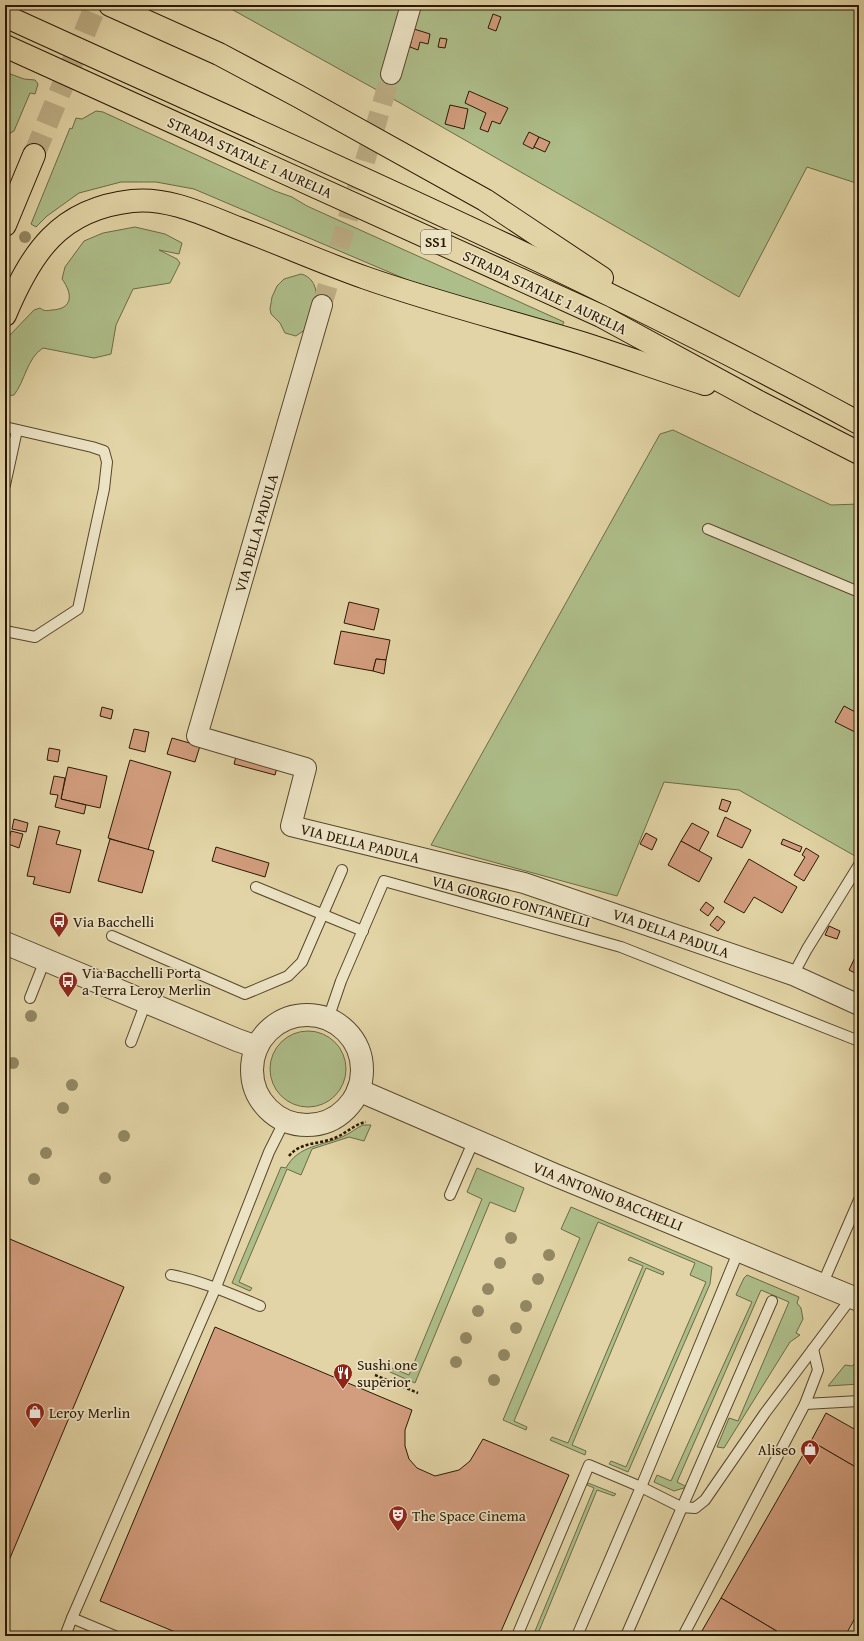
<svg xmlns="http://www.w3.org/2000/svg" width="864" height="1641" viewBox="0 0 864 1641" font-family="'Gentium Book Plus',serif">
<rect width="100%" height="100%" fill="#e2d4a6"/>
<filter id="stains"><feTurbulence type="fractalNoise" baseFrequency=".005" numOctaves="4"/><feColorMatrix values="0 0 0 0 .2 0 0 0 0 .09 0 0 0 0 .02 0 0 0 .5 -.17"/></filter>
<radialGradient id="worn" r=".72"><stop offset=".6" stop-color="#630" stop-opacity="0"/><stop offset="1" stop-color="#630" stop-opacity=".3"/></radialGradient>
<g fill="#aebe8a" stroke="#6c6b46">
<polygon points="224,5 859,5 859,184 807,167 739,297 402,104"/>
<polygon points="5,72 24,79 35,80 38,84 35,94 30,93 14,131 5,136"/>
<polygon points="96,111 103,112 275,191 292,197 307,206 564,322 561,328 410,281 194,189 156,182 121,182 79,193 47,216 36,227 31,224 70,128 72,129 76,118 82,119"/>
<path d="M135,227L165,234L182,243L179,254L159,250L177,259L180,263L170,283L133,289L116,325L111,354L94,358L43,348C27,358 25,381 14,395L5,396V345L10,335L34,310L40,308C44,311 46,311 52,310C73,309 73,294 62,279L65,267L84,241L103,233Z"/>
<path d="M301,274C310,276 316,284 316,294L309,327L296,336L285,333L280,323L271,314L270,309L272,297L277,286L284,279Z"/>
<polygon points="673,430 831,505 859,504 859,849 855,856 739,790 664,782 617,896 431,845 660,434"/>
<circle cx="308" cy="1069" r="38"/>
<path d="M363,1125H371L364,1141L349,1137L312,1149L301,1175L287,1169L239,1282L252,1288L250,1291L232,1283L281,1167L286,1168C298,1145 323,1146 344,1136C351,1133 356,1128 363,1125Z"/>
<polygon points="477,1168 524,1188 515,1212 490,1202 415,1383 390,1372 392,1368 409,1375 482,1199 467,1192"/>
<polygon points="571,1207 712,1267 710,1284 628,1472 609,1464 611,1461 626,1467 706,1282 690,1275 695,1263 598,1222 514,1421 527,1427 526,1430 503,1420 580,1238 561,1229"/>
<polygon points="630,1257 664,1272 663,1275 646,1268 572,1445 586,1451 585,1455 550,1440 552,1437 568,1443 643,1266 628,1260"/>
<polygon points="747,1275 799,1297 797,1303 801,1308 803,1319 796,1333 800,1335 790,1342 724,1448 717,1447 729,1418 738,1421 789,1302 761,1290 677,1482 687,1487 674,1491 654,1482 657,1475 671,1481 752,1302 736,1295 744,1278"/>
<polygon points="859,1359 859,1384 828,1386 845,1365 852,1366"/>
<polygon points="588,1483 616,1494 614,1496 597,1490 537,1636 533,1636 594,1488 587,1485"/>
</g>
<g fill="#d29d7e" stroke="#2a1803">
<polygon points="493,14 501,17 496,31 488,28"/>
<polygon points="414,29 430,34 428,44 420,42 418,50 410,47"/>
<polygon points="440,38 447,39 445,48 438,47"/>
<polygon points="469,91 508,108 500,124 492,121 488,132 480,129 486,113 465,103"/>
<polygon points="450,105 468,109 464,129 445,124"/>
<polygon points="529,132 539,137 533,149 523,144"/>
<polygon points="539,137 550,142 545,152 534,147"/>
<polygon points="349,602 379,609 374,630 344,623"/>
<polygon points="341,631 390,640 386,660 376,659 373,671 334,664"/>
<polygon points="376,659 386,660 384,674 373,671"/>
<polygon points="844,706 859,714 859,734 835,722"/>
<polygon points="102,707 113,710 111,719 100,716"/>
<polygon points="134,729 149,732 145,752 129,748"/>
<polygon points="172,738 200,746 195,762 167,754"/>
<polygon points="49,748 60,750 58,762 47,760"/>
<polygon points="237,753 278,764 275,775 234,764"/>
<polygon points="130,760 171,772 148,850 108,838"/>
<polygon points="68,767 107,776 100,808 61,799"/>
<polygon points="54,776 65,778 61,799 86,805 84,814 55,807 58,795 50,794"/>
<polygon points="722,799 731,802 727,812 719,809"/>
<polygon points="725,817 751,830 742,848 717,836"/>
<polygon points="14,819 28,823 26,832 12,829"/>
<polygon points="692,823 709,832 699,851 681,841"/>
<polygon points="39,826 60,831 56,844 81,850 70,893 33,884 35,877 27,876"/>
<polygon points="11,831 23,834 19,848 8,844"/>
<polygon points="646,833 657,839 652,850 640,844"/>
<polygon points="110,839 154,851 142,893 98,881"/>
<polygon points="783,839 802,847 800,852 781,844"/>
<polygon points="681,841 712,858 699,882 668,865"/>
<polygon points="216,847 269,863 265,877 212,861"/>
<polygon points="806,848 819,856 804,881 794,875 805,857 802,855"/>
<polygon points="749,859 797,887 782,913 754,897 744,913 724,902"/>
<polygon points="706,902 714,908 708,916 700,910"/>
<polygon points="717,916 725,922 718,931 710,925"/>
<polygon points="829,926 840,931 837,939 825,935"/>
<polygon points="859,949 859,975 849,970"/>
<polygon points="5,1237 124,1287 5,1570"/>
<polygon points="215,1327 412,1410 405,1430 405,1446 409,1459 417,1468 435,1476 459,1470 470,1461 483,1439 569,1475 499,1636 185,1636 100,1601"/>
<polygon points="826,1413 856,1430 859,1425 859,1469 811,1441"/>
<polygon points="811,1441 859,1469 859,1611 845,1636 785,1636 721,1598"/>
<polygon points="721,1598 785,1636 699,1636"/>
</g>
<g fill="none" stroke-linecap="round" stroke-linejoin="round">
<polyline stroke="#bdae85" stroke-width="20" stroke-dasharray="20 10" stroke-linecap="butt" points="322,305 391,74"/>
<polyline stroke="#bdae85" stroke-width="22" stroke-dasharray="22 11" stroke-linecap="butt" points="34,155 96,5"/>
<defs>
<g id="service">
<polyline points="5,427 92,447 104,451 107,462 104,489 78,609 35,637 5,631"/>
<polyline points="5,485 17,430"/>
<polyline points="708,529 859,592"/>
<polyline points="256,887 363,931"/>
<polyline points="112,936 245,994 288,976 302,962 342,870"/>
<polyline points="793,975 807,949 859,865"/>
<polyline points="30,998 45,960"/>
<polyline points="328,1019 341,981 384,881 621,947 859,1041"/>
<polyline points="131,1042 146,1002"/>
<polyline points="450,1195 474,1140"/>
<path d="M171,1275C202,1281 231,1294 260,1306"/>
<polyline points="822,1285 859,1200"/>
<polyline points="805,1404 859,1401"/>
<polyline points="72,1618 216,1287 269,1152 285,1120"/>
<polyline points="65,1636 72,1618 115,1636"/>
<polyline points="517,1636 589,1465 641,1487 681,1507 695,1508 705,1500 765,1413 852,1297"/>
<polyline points="577,1636 641,1487 739,1250"/>
<polyline points="626,1636 772,1301"/>
<polyline points="683,1636 805,1404 818,1370 813,1349"/>
</g>
<g id="minor">
<polyline points="391,74 411,5"/>
<polyline points="322,305 197,736 306,768 291,826 524,883 793,975 859,1005"/>
</g>
<g id="tertiary">
<polyline points="5,943 237,1040 257,1047"/>
<circle cx="307" cy="1070" r="55"/>
<polyline points="358,1090 555,1175 859,1300"/>
</g>
<g id="trunk">
<polyline points="110,5 219,54 298,96 485,200 602,278"/>
<path d="M5,16C292,147 582,272 859,423"/>
<polyline points="5,46 601,316 759,402 859,453"/>
<polyline points="5,225 34,155"/>
<path d="M5,315C31,253 59,209 132,201C168,197 205,215 238,228C281,244 323,263 366,278C437,303 510,321 582,343C623,356 664,371 705,384"/>
</g>
</defs>
<use href="#service" stroke="#58472c" stroke-width="12"/>
<use href="#minor" stroke="#58472c" stroke-width="22"/>
<use href="#tertiary" stroke="#58472c" stroke-width="24"/>
<use href="#trunk" stroke="#2a1803" stroke-width="24"/>
<g stroke="#2a1803" stroke-width="2.5" stroke-dasharray="3 2" stroke-linecap="butt">
<path d="M289,1156C301,1141 320,1145 337,1137C348,1132 355,1124 366,1122"/>
<polyline points="375,1375 418,1393"/>
</g>
<use href="#service" stroke="#ece3c5" stroke-width="10"/>
<use href="#minor" stroke="#ece3c5" stroke-width="20"/>
<use href="#tertiary" stroke="#ece3c5" stroke-width="22"/>
<use href="#trunk" stroke="#e2d4a6" stroke-width="22"/>
</g>
<g fill="#938863">
<circle cx="25" cy="237" r="6"/>
<circle cx="31" cy="1016" r="6"/>
<circle cx="13" cy="1063" r="6"/>
<circle cx="72" cy="1085" r="6"/>
<circle cx="63" cy="1108" r="6"/>
<circle cx="124" cy="1136" r="6"/>
<circle cx="46" cy="1153" r="6"/>
<circle cx="105" cy="1178" r="6"/>
<circle cx="34" cy="1179" r="6"/>
<circle cx="511" cy="1238" r="6"/>
<circle cx="549" cy="1255" r="6"/>
<circle cx="500" cy="1263" r="6"/>
<circle cx="538" cy="1279" r="6"/>
<circle cx="488" cy="1289" r="6"/>
<circle cx="526" cy="1306" r="6"/>
<circle cx="478" cy="1311" r="6"/>
<circle cx="516" cy="1328" r="6"/>
<circle cx="466" cy="1338" r="6"/>
<circle cx="504" cy="1355" r="6"/>
<circle cx="456" cy="1362" r="6"/>
<circle cx="494" cy="1380" r="6"/>
</g>
<defs>
<symbol id="bus-pin" viewBox="-11 -11 22 30"><path d="M0 17L-7.5 6A9.5 9.5 0 1 1 7.5 6Z" fill="#8f2418" stroke="#ece3c5"/><path d="M-5-6H5V4H4V6H2V4H-2V6H-4V4H-5ZM-3.5-4V0h7V-4ZM-3.5 1.2v1.5H-2V1.2ZM2 1.2v1.5H3.5V1.2Z" fill="#fff"/></symbol>
<symbol id="restaurant-pin" viewBox="-11 -11 22 30"><path d="M0 17L-7.5 6A9.5 9.5 0 1 1 7.5 6Z" fill="#8f2418" stroke="#ece3c5"/><path d="M-5-6h1v4h1v-4h1v4h1v-4h1v5L-1.5 .5V6h-2V.5L-5-1ZM5-6V6H3V1.5H1.5Q1.5-4 5-6Z" fill="#fff"/></symbol>
<symbol id="shop-pin" viewBox="-11 -11 22 30"><path d="M0 17L-7.5 6A9.5 9.5 0 1 1 7.5 6Z" fill="#8f2418" stroke="#ece3c5"/><path d="M-5-2.5h2.3a2.7 3.5 0 0 1 5.4 0H5L5.5 6h-11ZM-1.5-2.5h3a1.5 2.3 0 0 0-3 0Z" fill="#fff"/></symbol>
<symbol id="theatre-pin" viewBox="-11 -11 22 30"><path d="M0 17L-7.5 6A9.5 9.5 0 1 1 7.5 6Z" fill="#8f2418" stroke="#ece3c5"/><path d="M-5-5.5Q0-4 5-5.5V0Q5 5 0 6Q-5 5-5 0ZM-3.3-2.5H-1v1.5H-3.3ZM1-2.5H3.3v1.5H1ZM-2.8 1Q0 5.5 2.8 1Z" fill="#fff"/></symbol>
</defs>
<g fill-rule="evenodd">
<use href="#bus-pin" x="48" y="910" width="22" height="30"/>
<use href="#bus-pin" x="57" y="970" width="22" height="30"/>
<use href="#restaurant-pin" x="332" y="1362" width="22" height="30"/>
<use href="#shop-pin" x="24" y="1401" width="22" height="30"/>
<use href="#shop-pin" x="799" y="1438" width="22" height="30"/>
<use href="#theatre-pin" x="387" y="1504" width="22" height="30"/>
</g>
<g text-anchor="middle" dominant-baseline="central" stroke-width="3.5" stroke-linejoin="round" paint-order="stroke">
<rect fill="#ece3c5" stroke="#64553d" stroke-width="1" x="421" y="230" width="30" height="24" rx="3"/>
<g font-size="14" font-weight="bold" fill="#2a1803">
<text x="436" y="242">SS1</text>
</g>
<g font-size="15" fill="#2a1803" stroke="#ece3c5">
<text transform="translate(250 157) rotate(24)">STRADA STATALE 1 AURELIA</text>
<text transform="translate(545 292) rotate(25)">STRADA STATALE 1 AURELIA</text>
<text transform="translate(256 533) rotate(-74)">VIA DELLA PADULA</text>
<text transform="translate(360 843) rotate(14)">VIA DELLA PADULA</text>
<text transform="translate(511 901) rotate(15)">VIA GIORGIO FONTANELLI</text>
<text transform="translate(671 933) rotate(19)">VIA DELLA PADULA</text>
<text transform="translate(608 1196) rotate(22)">VIA ANTONIO BACCHELLI</text>
</g>
<g font-size="15" fill="#2a1803" stroke="#ece3c5" text-anchor="start">
<text x="73" y="921">Via Bacchelli</text>
<text x="82" y="972">Via Bacchelli Porta<tspan x="82" dy="17">a Terra Leroy Merlin</tspan></text>
<text x="357" y="1364">Sushi one<tspan x="357" dy="17">superior</tspan></text>
<text x="49" y="1412">Leroy Merlin</text>
<text x="796" y="1449" text-anchor="end">Aliseo</text>
<text x="412" y="1515">The Space Cinema</text>
</g>
</g>
<rect width="864" height="1641" fill="none" stroke="#e2d4a6" stroke-width="20"/>
<rect x="6" y="6" width="852" height="1629" fill="none" stroke="#2a1803" stroke-width="2"/>
<rect x="10" y="10" width="844" height="1621" fill="none" stroke="#2a1803"/>
<rect width="100%" height="100%" filter="url(#stains)"/>
<rect width="100%" height="100%" fill="url(#worn)"/>
</svg>
